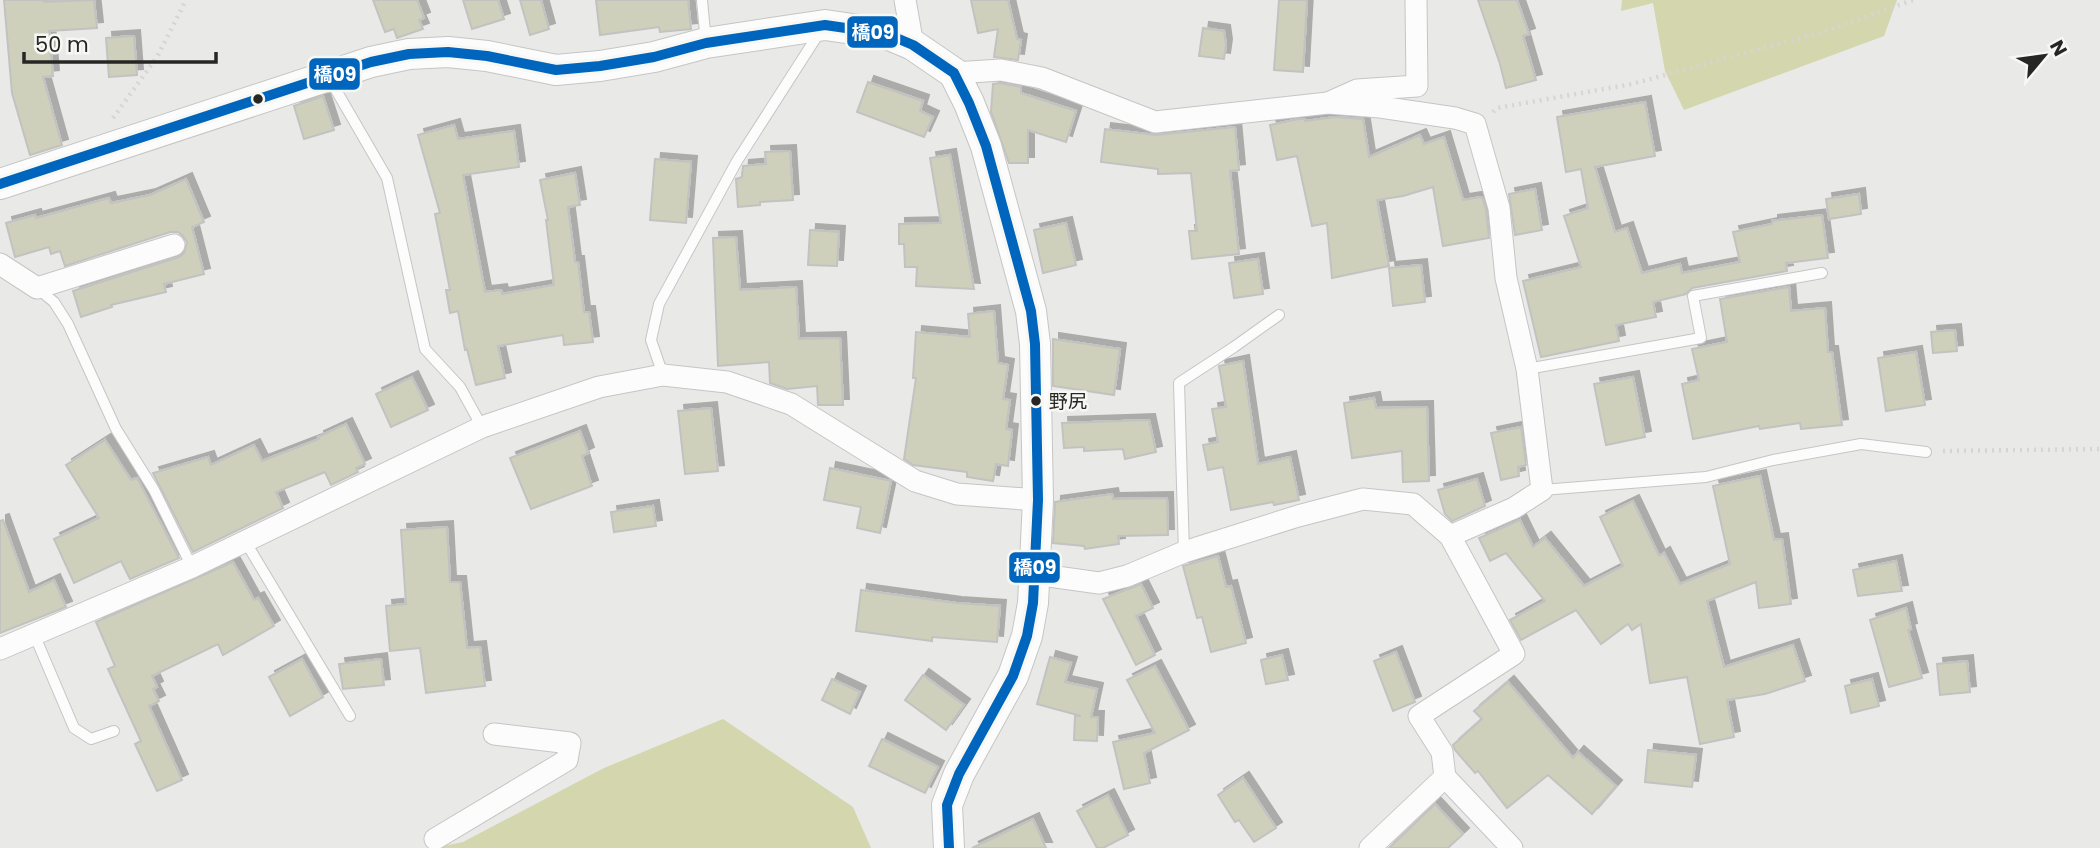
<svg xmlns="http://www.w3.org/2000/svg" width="2100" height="848" viewBox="0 0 2100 848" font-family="Poppins,'Noto Sans JP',sans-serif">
<defs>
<filter id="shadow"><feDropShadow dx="6" dy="-6" stdDeviation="0" flood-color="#0004"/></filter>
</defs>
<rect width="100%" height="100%" fill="#e9e9e8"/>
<g fill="#d4d6ae">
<polygon points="1622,0 1897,0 1884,36 1684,110 1665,71 1653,3 1621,11"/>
<polygon points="723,719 853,807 871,848 434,848 463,842 604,768"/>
</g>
<g fill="#cfd0bb" stroke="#c2c2c1" stroke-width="2" filter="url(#shadow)">
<polygon points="4,0 44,0 44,2 94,0 97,28 49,31 53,76 43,77 62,145 30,155 12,93"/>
<polygon points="373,0 417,0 424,18 419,20 423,29 397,38 394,29 385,32"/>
<polygon points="463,0 498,0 504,19 472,29"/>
<polygon points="520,0 541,0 549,29 530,35"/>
<polygon points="596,0 688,0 691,29 660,32 659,27 600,35"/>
<polygon points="971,0 1008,0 1017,39 1021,40 1018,60 994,57 998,29 978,33"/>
<polygon points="1279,0 1307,0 1303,72 1274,70"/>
<polygon points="1478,0 1517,0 1529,34 1523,36 1536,80 1506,88 1500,64"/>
<polygon points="1203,28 1224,31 1226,45 1224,59 1199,56"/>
<polygon points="134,36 137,75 109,77 106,38"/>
<polygon points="868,82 923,101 920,111 933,117 924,137 857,112"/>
<polygon points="1000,83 1021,87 1021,93 1076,111 1066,142 1028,130 1028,163 1009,163 991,112 993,84"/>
<polygon points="323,96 334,130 304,139 294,106"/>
<polygon points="1645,102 1655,156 1595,167 1615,232 1627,228 1642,273 1680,264 1682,273 1740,262 1733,232 1772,224 1772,221 1822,215 1828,258 1786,263 1787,271 1692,288 1686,294 1653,302 1656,317 1616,325 1619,341 1541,357 1523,281 1581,267 1564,216 1588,208 1581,169 1566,172 1557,117"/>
<polygon points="1335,117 1363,119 1369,157 1420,135 1424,144 1444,137 1463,200 1481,197 1483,199 1486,210 1489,238 1443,246 1433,187 1403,196 1377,200 1389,266 1332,278 1327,223 1312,226 1297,156 1277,160 1270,125 1299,119 1305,119 1305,121"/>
<polygon points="454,125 458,139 514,131 519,167 463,175 485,292 501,290 502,294 554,285 546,220 548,220 540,180 575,173 580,205 568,207 575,262 578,262 584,312 589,312 593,342 564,345 563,335 498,346 505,378 476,385 467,349 465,350 458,311 450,313 446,290 450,290 435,214 440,213 418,135"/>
<polygon points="1235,127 1239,170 1230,171 1239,254 1192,259 1189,231 1197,231 1191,173 1158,174 1158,169 1101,162 1105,129 1156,135"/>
<polygon points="790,151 793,200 760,202 760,205 738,207 736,179 742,177 743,166 766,164 765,152"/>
<polygon points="950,155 974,289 916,286 917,267 905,267 904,244 899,244 899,224 941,223 930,158"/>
<polygon points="655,159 691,162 686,223 650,220"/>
<polygon points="186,179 204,222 192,227 204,274 164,284 166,292 111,305 112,307 81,317 73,291 179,257 184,253 187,242 183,236 178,232 170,232 65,266 60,251 51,254 49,247 15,257 6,223 35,215 36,218 109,198 111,203 150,195"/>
<polygon points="1535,189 1542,230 1515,235 1509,194"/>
<polygon points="1859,194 1861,214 1829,219 1826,199"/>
<polygon points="1066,223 1076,265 1043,273 1034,230"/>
<polygon points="810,230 839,232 837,266 808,265"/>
<polygon points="736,237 740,290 796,287 799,339 840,338 843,405 818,405 817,386 787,389 770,383 769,362 718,366 713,238"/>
<polygon points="1258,259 1263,294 1234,298 1229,263"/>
<polygon points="1421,265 1425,302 1393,306 1389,268"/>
<polygon points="1789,287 1791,311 1825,308 1828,352 1832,352 1842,425 1801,429 1800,423 1760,429 1759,426 1693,439 1682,384 1699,380 1692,349 1727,342 1720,299"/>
<polygon points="994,311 998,363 1008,365 1003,399 1010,400 1006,429 1012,430 1008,466 996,464 993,481 967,477 967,472 913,465 904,459 916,378 913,378 916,332 970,337 968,314"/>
<polygon points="1955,330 1957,351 1933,353 1931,332"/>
<polygon points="1053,339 1120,349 1114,395 1053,386"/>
<polygon points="1916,352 1925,405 1886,411 1878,358"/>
<polygon points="1243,361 1258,464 1290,457 1299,500 1274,505 1273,502 1231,510 1223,467 1208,470 1203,445 1218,442 1212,409 1226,407 1219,366"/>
<polygon points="412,377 428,410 391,427 376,394"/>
<polygon points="1633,377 1645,437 1606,445 1594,384"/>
<polygon points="1374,398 1376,408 1427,407 1429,481 1403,482 1402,451 1352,458 1344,403"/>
<polygon points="711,408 718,471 685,474 678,411"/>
<polygon points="1149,420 1156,452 1125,459 1123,449 1084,451 1084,447 1064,448 1062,423"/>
<polygon points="346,424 365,464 356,468 358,472 331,485 325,472 276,492 283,508 193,552 153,473 208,457 211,465 254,445 262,461 319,439 318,437"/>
<polygon points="1521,427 1526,465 1518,467 1519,476 1501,480 1491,433"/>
<polygon points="580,431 588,453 582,456 592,486 531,509 510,458"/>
<polygon points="105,440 131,480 137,478 179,558 130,579 121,561 74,583 54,539 99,518 66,465"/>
<polygon points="830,468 891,481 880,533 857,528 861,507 824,500"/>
<polygon points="1760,476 1774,540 1782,539 1791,604 1759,608 1756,582 1707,601 1724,667 1793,645 1805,681 1765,694 1727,700 1734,737 1700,744 1687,677 1650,683 1641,624 1632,630 1628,624 1601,644 1576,610 1521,640 1510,620 1545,601 1506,553 1490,561 1479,538 1520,520 1533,547 1545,538 1584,586 1623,566 1600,517 1633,501 1659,556 1664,553 1680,584 1730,564 1713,486"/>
<polygon points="1477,479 1485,506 1452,521 1445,514 1438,490"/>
<polygon points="1112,494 1113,499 1167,498 1168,535 1118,536 1119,544 1085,549 1084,546 1053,543 1055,502"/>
<polygon points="653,506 656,526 614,532 611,512"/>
<polygon points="3,520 29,592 54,580 66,607 0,633 0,521"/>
<polygon points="447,527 450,582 460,582 467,648 480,647 485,686 426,693 420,648 390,651 386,606 406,604 401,530"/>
<polygon points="1218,556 1226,587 1231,586 1246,643 1211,652 1202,617 1197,618 1183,566"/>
<polygon points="1896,561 1902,591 1858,596 1853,570"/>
<polygon points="233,562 254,600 258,598 274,626 223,655 218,644 152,676 157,687 153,689 159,701 149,706 182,780 157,791 135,744 141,741 108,669 115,666 96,622"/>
<polygon points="1141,584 1153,608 1136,616 1155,655 1136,665 1103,599"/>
<polygon points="861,590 956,603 1000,606 997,642 932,637 932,641 856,631"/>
<polygon points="1906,608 1911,629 1908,630 1922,678 1889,687 1870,620"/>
<polygon points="1396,652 1415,702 1393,711 1374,661"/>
<polygon points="1282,655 1288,680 1266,684 1261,660"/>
<polygon points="1050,657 1071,663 1065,682 1097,689 1091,717 1098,717 1097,741 1074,740 1075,716 1081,716 1037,704"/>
<polygon points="302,659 323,697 290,716 269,677"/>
<polygon points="381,659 384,685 343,689 339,664"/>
<polygon points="1967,661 1970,692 1940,695 1937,664"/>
<polygon points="1155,666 1189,730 1144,753 1150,783 1124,789 1113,742 1155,733 1127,680"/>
<polygon points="923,675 964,705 946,730 905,700"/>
<polygon points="832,679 860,692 850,714 822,700"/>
<polygon points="1872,679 1879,706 1851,713 1845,686"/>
<polygon points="1508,682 1573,758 1578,752 1616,786 1592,814 1548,775 1507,808 1478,771 1475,773 1455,750 1453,745 1482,719 1474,711"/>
<polygon points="882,739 938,767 925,793 869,766"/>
<polygon points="1648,750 1696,755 1692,787 1645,782"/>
<polygon points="1243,778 1276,828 1254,842 1239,820 1235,822 1218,795"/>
<polygon points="1108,795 1128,835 1103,848 1097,848 1077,811"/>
<polygon points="1435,804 1463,834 1448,848 1389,848"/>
<polygon points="1033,819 1046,848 972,848"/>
</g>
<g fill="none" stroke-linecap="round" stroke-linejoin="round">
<defs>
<g id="lane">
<polyline points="702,0 706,43"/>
<polyline points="329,78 387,178 425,349 460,387 482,427"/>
<polyline points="37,288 54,302 68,324 116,429 154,490 192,567"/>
<polyline points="1527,369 1701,338 1693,296 1822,273"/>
<polyline points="663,375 651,340 659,304 737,161 821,30"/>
<polyline points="1542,490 1706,477 1773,460 1861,444 1926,452"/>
<polyline points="245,541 350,716"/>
<polyline points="1184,552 1179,383 1234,347 1279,315"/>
<polyline points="34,634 74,728 91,739 114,731"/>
</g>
<g id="street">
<polyline points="905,0 913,45"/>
<polyline points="954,73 1001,70 1042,78 1155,122 1328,103 1380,107 1455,118 1475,124 1499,208 1506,278 1527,369 1542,490 1514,508 1450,536"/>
<polyline points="1330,102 1357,90 1417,86 1416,0"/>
<polyline points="0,264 37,288 174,245"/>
<polyline points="1035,574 1099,583 1127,576 1184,552 1298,516 1363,499 1413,504 1450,536 1514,654 1419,716 1442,752 1445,777 1370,848"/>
<polyline points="0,649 192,567 482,427 599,387 663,375 727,382 791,404 915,481 957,494 1038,500"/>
<polyline points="1445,777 1512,848"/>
<polyline points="435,839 567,760 570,743 494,734"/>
</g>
<polyline id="secondary" points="0,184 371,62 409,54 448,52 487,56 556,70 600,66 654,57 706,43 825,25 887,34 913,45 954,73 969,103 986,146 1031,311 1035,344 1038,500 1033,603 1027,636 1013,676 959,774 947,805 949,848"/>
</defs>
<use href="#lane" stroke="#c5c6c4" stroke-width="12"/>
<use href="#street" stroke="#c5c6c4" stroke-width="23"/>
<use href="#secondary" stroke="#c5c6c4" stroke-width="32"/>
<g stroke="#d5d5d4" stroke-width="4.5" stroke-dasharray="2 5" stroke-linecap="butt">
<polyline points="1493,112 1497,108 1632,84 1823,32 1913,0"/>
<polyline points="113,118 157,57 186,0"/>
<polyline points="1943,451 2100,449"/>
</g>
<use href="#lane" stroke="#fcfcfc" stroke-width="10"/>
<use href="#street" stroke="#fcfcfc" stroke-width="21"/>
<use href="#secondary" stroke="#fcfcfc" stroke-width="30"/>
<defs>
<polyline id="bus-1" points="0,184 371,62 409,54 448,52 487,56 556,70 600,66 654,57 706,43 825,25 887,34 913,45 954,73 969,103 986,146 1031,311 1035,344 1038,500 1033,603 1027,636 1013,676 959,774 947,805 949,848"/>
</defs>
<use href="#bus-1" stroke="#f7f8f4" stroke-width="16"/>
<use href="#bus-1" stroke="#0065bd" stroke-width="10"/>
</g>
<g fill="#262624" stroke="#f7f8f4" stroke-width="2.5">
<circle cx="258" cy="99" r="6"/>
<circle cx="1036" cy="401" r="6"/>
</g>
<g text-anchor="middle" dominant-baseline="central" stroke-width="5" stroke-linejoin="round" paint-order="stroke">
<g font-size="19" fill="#262624" stroke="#f7f8f4" text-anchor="start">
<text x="1049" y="401">野尻</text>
</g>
</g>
<g stroke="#f7f8f4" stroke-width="2.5">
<rect x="846" y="15" width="53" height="34" rx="7" fill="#0065bd"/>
<rect x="308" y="57" width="53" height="34" rx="7" fill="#0065bd"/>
<rect x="1008" y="551" width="53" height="33" rx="7" fill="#0065bd"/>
</g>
<g font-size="19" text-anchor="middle" font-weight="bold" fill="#fff">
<text x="873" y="39">橋09</text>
<text x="335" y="81">橋09</text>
<text x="1035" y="574">橋09</text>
</g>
<g transform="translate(2044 56) rotate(61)" stroke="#f7f8f4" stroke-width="5" paint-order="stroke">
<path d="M0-5L12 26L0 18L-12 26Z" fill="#262624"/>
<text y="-10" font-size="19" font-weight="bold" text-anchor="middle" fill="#262624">N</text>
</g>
<path d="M24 52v10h192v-10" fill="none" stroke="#262624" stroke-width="3.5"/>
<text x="35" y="52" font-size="21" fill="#262624" stroke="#f7f8f4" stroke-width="5" paint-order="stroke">50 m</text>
</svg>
